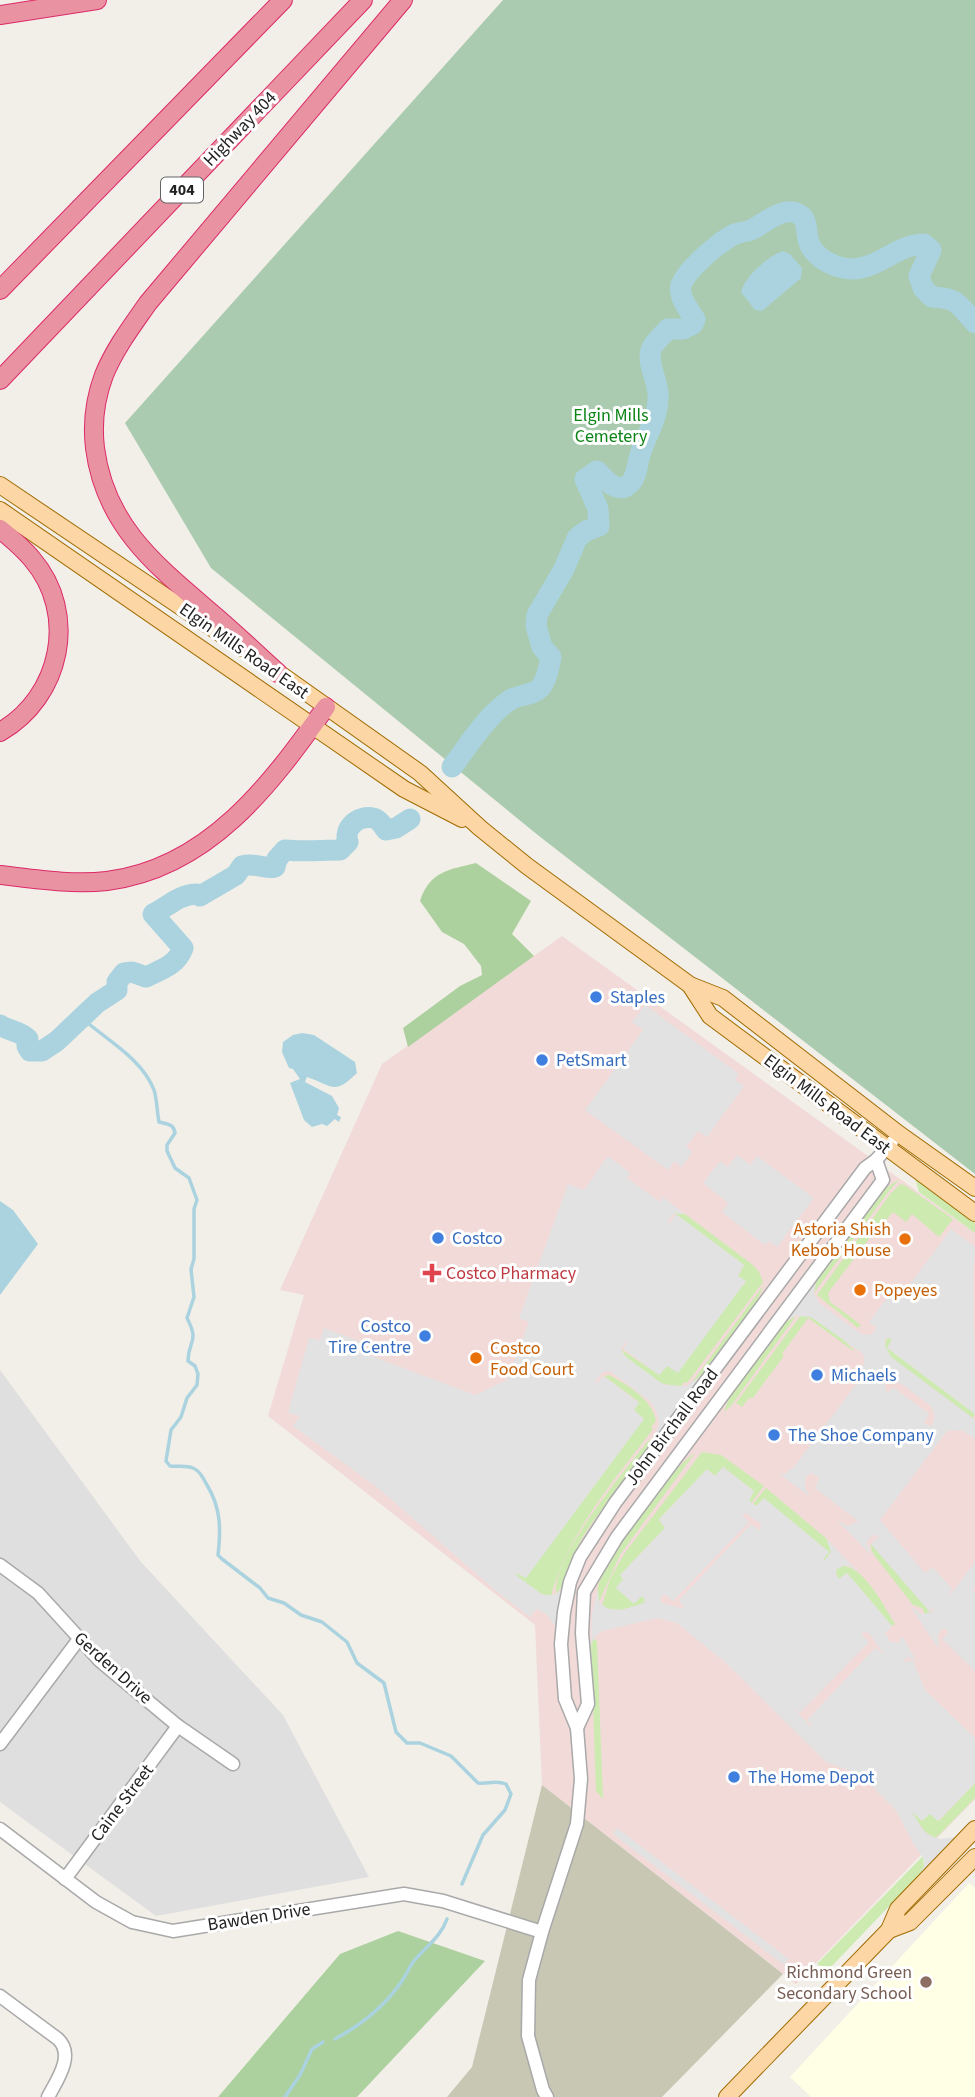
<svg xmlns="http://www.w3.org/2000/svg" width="975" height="2097" viewBox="0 0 975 2097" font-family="'Source Sans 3',sans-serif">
<rect width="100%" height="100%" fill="#f2efe9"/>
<polygon fill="#e0dfdf" points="0,1370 141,1562 283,1715 369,1877 156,1916 0,1802"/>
<polygon fill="#f2dad9" points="562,936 975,1233 975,1799 796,1984 542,1785 535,1625 268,1416 304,1295 280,1290 382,1064"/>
<polygon fill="#ffffe5" points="969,1883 975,1888 975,2097 811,2097 790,2077"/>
<polygon fill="#c7c7b4" points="542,1785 783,1974 662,2097 447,2097 472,2067"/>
<g fill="#cdebb0">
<polygon points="915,1178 975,1221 975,1233 919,1192"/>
<polygon points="900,1179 889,1191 814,1293 816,1281 884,1189"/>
<polygon points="901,1184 906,1186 953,1219 939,1237 912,1214 906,1222 893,1212 883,1224 881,1223 828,1293 830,1302 861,1325 858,1328 817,1295 891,1193"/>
<polygon points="674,1213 685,1214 753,1265 759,1272 763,1282 687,1383 684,1382 681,1387 660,1383 626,1357 621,1349 659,1375 746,1282 738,1276 744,1265"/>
<path d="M763,1286C760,1304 706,1376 690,1385Z"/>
<path d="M801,1315C815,1315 847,1340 855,1352L808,1318L782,1354L784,1356L752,1399L750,1397L742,1407L736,1403Z"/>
<polygon points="796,1316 731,1406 724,1412 729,1397 785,1322"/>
<polygon points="887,1337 893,1340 888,1348 975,1414 973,1418 891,1357 885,1346"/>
<path d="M609,1375C627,1384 653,1400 656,1421L651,1427L653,1429C613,1482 569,1531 551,1596C537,1595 527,1584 517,1576L516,1573H519L644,1419L634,1410L639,1402L604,1376Z"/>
<path d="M656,1436C637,1474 603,1503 581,1540C574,1553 565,1587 556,1594C552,1556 623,1473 647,1442Z"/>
<path d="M702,1452L721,1455L764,1486L751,1503L748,1499L754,1491L723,1467L715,1476L707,1470L659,1520L665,1528L620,1575L624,1579L616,1588L642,1596L645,1599L644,1603C631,1609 615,1613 602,1606L610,1579L624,1554Z"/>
<path d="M695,1453L620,1555L599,1602C597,1596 597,1592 598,1586C606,1559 672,1466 695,1453Z"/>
<polygon points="766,1488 827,1539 831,1552 827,1560 823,1559 829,1552 764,1499 757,1506 753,1504"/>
<polygon points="871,1544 930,1612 925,1614 922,1608 913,1605 874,1555 871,1549"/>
<path d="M843,1566C864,1566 885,1608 895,1624L892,1626L847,1573L839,1579L837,1578L836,1570Z"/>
<polygon points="593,1638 597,1641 603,1799 596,1791 591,1645"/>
<polygon points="975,1783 975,1798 940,1834 935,1838 925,1832 911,1811 930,1814 939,1821"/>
<polygon points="923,1856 924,1867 919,1875 832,1966 824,1968 817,1964"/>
</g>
<g fill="#add19e">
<path d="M476,863L531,901L512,934L534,956L408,1047L403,1028L460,986L482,975L481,966L464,944L442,932L420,901C430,871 448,870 476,863Z"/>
<polygon points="398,1931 485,1961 357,2097 218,2097 340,1954"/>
</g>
<polygon fill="#aacbaf" points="503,0 975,0 975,1174 539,836 211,568 125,423"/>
<g fill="#e2e2e2" fill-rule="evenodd">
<polygon points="645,1005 739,1074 735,1080 744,1086 707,1137 698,1131 686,1147 692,1152 682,1167 674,1161 668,1170 585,1110 643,1030 632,1022"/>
<polygon points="737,1155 750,1165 757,1156 814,1198 777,1247 769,1241 765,1245 722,1212 728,1203 703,1183 720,1161 728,1167"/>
<polygon points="608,1156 631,1174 626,1177 660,1202 662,1199 660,1195 685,1214 674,1213 667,1223 670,1223 676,1214 744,1265 738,1276 746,1281 678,1373 667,1366 659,1375 624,1349 628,1339 622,1347 622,1352 626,1357 664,1385 687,1386 703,1374 652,1443 659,1425 657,1413 651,1402 610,1371 603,1372 595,1381 597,1383 603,1376 639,1403 634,1410 644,1419 526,1578 516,1573 517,1576 543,1595 554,1595 561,1590 556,1627 546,1614 536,1609 530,1617 495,1590 378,1488 293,1426 300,1416 288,1413 309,1338 320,1340 324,1328 361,1342 358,1351 475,1395 507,1380 529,1322 519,1318 568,1184 584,1190"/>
<path d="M951,1229L975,1247L973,1277L975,1414L887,1348L892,1339L885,1338V1346L891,1357L975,1420V1439L962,1430L947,1431L880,1520L925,1573L933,1567L952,1589L947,1596L953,1591L975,1562V1587L972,1592L975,1591V1671L942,1639L948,1633L946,1629L941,1630L938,1636L939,1649L910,1606L922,1614L932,1612L936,1607L929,1611L871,1544L879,1536L872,1535L867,1542L871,1555L837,1520L848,1526L858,1521L815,1488L819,1478L811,1473L806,1477L805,1487L810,1497L780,1474H785L794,1467L857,1383L865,1360L863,1354L811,1317L796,1316L785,1322L816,1281L814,1293L819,1303L861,1334L871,1335L877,1328L869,1322L896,1286L905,1291ZM891,1380L902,1384L931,1406L935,1417L932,1425L929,1426L924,1423L929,1414L893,1387L887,1393L884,1383Z"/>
<path d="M723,1467L754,1491L749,1501L756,1506L764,1498L829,1552L823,1559L824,1561L831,1552L827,1539L857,1571L849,1566H843L836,1570V1574L839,1579L847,1573L892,1626L885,1633L890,1642L899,1643L902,1636L916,1660L907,1657L902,1663L913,1660L925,1690L975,1738V1783L938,1821L930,1814L922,1821L912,1812L922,1829L930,1836L940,1839L956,1837L919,1875L924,1867V1859L915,1846L895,1809L861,1775L826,1762L726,1663L677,1623L657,1618L602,1631L595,1636L591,1645L592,1614L598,1588L599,1602L608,1609L621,1610L644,1603L645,1599L642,1596L634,1604L616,1588L623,1579L620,1575L665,1528L659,1519L707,1469L715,1476ZM746,1513L761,1524L760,1531L751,1524L679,1600L685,1609L662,1603L660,1599L664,1594L673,1601L749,1522L742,1515ZM863,1632L869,1633L884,1654L875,1648L807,1720L812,1725L810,1726L792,1707L800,1713L869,1642L862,1635Z"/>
<polygon points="617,1828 789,1959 784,1965 613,1834"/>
</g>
<g fill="#aad3df">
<path d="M783,251L790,254L802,268L801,278L762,311L755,310L741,292C744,277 768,256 783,251Z"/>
<path d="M302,1033L314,1035L355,1062L357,1073C334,1095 335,1087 307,1077L305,1082L332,1096L339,1108L337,1115L341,1117L339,1122L335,1119L327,1126L322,1124L312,1127L304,1120L290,1083L300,1079L293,1069L289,1068L282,1052L283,1042L293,1035Z"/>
<polygon points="0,1201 13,1210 38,1244 0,1295"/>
</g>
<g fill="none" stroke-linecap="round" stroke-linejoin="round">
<g stroke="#aad3df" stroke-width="3.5">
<path d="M86,1016L89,1024C112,1043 143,1061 154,1090C157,1099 157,1112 159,1122C167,1124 174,1124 175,1133L167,1145V1151L175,1168L189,1178L197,1200L194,1209V1259L191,1269L194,1297L187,1318C200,1343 188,1340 188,1361L195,1366L198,1374L197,1385L187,1398L181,1417L171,1430L166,1461L170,1466C177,1467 186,1465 193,1468C200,1471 203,1478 207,1485C221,1508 221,1529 218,1555L222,1559L260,1588L268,1598L284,1603L301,1615L322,1622L347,1642L357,1663L384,1683L396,1732L407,1743H420L451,1756L478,1783C488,1784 496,1780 506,1784L511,1794L505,1810L483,1835L462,1884"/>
<path d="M335,2039C361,2025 385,2006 402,1981C406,1975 409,1968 413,1962C425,1947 441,1937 447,1919"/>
<polyline points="285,2097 300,2075 312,2049 323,2042"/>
</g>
<g stroke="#aad3df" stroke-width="21">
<path d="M452,767C469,745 486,716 510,700C519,694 532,696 540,688C547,680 549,667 551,657L542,647L536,626L537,615L564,569L577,538L586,531L599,526L598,509L585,479L597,471C605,479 616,494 628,485C637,479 637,464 640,455C646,434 660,416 658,393C657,379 647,364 651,350C653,343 663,335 668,329H683L693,324L695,319C689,310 678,297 681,285C687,269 719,242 735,234C740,232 746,232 751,230C764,224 784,204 800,215C808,220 806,231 808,239C812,258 836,269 854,269C880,267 899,244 924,244L931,250L919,276L923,288L932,297C958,298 958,304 975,323"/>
<path d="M0,1025C9,1031 20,1031 28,1039L27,1046L30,1051H42L57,1041L97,1003L117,990V982L124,973L132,972L146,977C162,969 177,965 183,948L153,914C169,906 178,895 196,894L200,896L236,875L242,866C257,862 263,870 275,867L277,859L285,850C304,852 321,850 340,850L348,842C343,828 358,815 373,818C379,819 383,826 386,830L396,828L410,819"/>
</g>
<defs>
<g id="minor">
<polyline points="0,1565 38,1593 100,1661 178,1726 233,1764"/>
<polyline points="577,1728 588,1704 582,1633 584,1592 617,1537 883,1180 876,1160"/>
<polyline points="0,1744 79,1639"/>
<polyline points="0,1829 96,1902 132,1922 173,1931 404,1894 443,1901 542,1932"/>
<polyline points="65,1879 178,1726"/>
<path d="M0,1996L58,2039C75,2055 57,2080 48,2097"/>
<polyline points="547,2097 543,2090 528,2036 529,1980 542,1932 577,1824 581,1779 577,1728 565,1699 561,1644 564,1612 570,1582 580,1557 615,1503 865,1168 876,1160 892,1142"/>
</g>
<g id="major">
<polyline points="0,485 242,648"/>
<polyline points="0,510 404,789 462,819"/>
<polyline points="269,666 420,773 480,828 527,866 690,985 723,998 899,1134 975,1188"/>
<polyline points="690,985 710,1016 975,1213"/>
<polyline points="889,1930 910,1922 975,1857"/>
<polyline points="727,2097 889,1930 898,1909 975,1829"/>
</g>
<g id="highway">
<polyline points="0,15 97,0"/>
<polyline points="0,290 283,0"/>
<polyline points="0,380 363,0"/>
<path d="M0,529C11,538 23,548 32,559C79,614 61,697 0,732"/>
<path d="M278,673C257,654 236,634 215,616C158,567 105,527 95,448C92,423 95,399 104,375C115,348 132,326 148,303L403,0"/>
<path d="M0,875C35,879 72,885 107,881C209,868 270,785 326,707"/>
</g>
</defs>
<use href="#minor" stroke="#a9a9a9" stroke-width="15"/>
<use href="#major" stroke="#a06b00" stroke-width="18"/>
<use href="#highway" stroke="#dc2a67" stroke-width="20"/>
<use href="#minor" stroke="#fff" stroke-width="12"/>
<use href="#major" stroke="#fcd6a4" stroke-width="16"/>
<use href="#highway" stroke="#e892a2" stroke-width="18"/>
</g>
<g fill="#3f7fe0" stroke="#fff" stroke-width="2.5">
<circle cx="596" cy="997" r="7"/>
<circle cx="542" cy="1060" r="7"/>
<circle cx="438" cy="1238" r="7"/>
<circle cx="425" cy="1336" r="7"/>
<circle cx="817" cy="1375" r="7"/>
<circle cx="774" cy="1435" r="7"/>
<circle cx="734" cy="1777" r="7"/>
</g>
<g fill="#e8710a" stroke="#fff" stroke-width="2.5">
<circle cx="905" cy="1239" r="7"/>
<circle cx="860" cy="1290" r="7"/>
<circle cx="476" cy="1358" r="7"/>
</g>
<path fill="#e0444e" stroke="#fff" stroke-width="2.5" d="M428.5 1262.5h7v7h7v7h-7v7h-7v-7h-7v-7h7z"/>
<circle fill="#8d6e63" stroke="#fff" stroke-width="2.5" cx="926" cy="1982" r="7"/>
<g text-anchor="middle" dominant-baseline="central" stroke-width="6" stroke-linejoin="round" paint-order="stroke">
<rect fill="#fff" stroke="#646464" stroke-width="2" x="161" y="177.5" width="42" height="25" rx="5"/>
<g font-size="16" font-weight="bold" fill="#222">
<text x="182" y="190">404</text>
</g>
<g font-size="18" fill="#222" stroke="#fff">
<text transform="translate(240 129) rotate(-46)">Highway 404</text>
<text transform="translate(244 651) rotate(35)">Elgin Mills Road East</text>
<text transform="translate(827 1104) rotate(37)">Elgin Mills Road East</text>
<text transform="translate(672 1427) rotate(-53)">John Birchall Road</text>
<text transform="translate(113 1668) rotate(42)">Gerden Drive</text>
<text transform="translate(122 1803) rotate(-53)">Caine Street</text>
<text transform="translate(259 1917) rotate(-9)">Bawden Drive</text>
</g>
<g font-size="18" fill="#0c8416" stroke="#fff">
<text x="611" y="415">Elgin Mills<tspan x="611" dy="21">Cemetery</tspan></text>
</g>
<g font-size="18" fill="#366cbe" stroke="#fff" text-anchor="start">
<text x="610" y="997">Staples</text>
<text x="556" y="1060">PetSmart</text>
<text x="452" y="1238">Costco</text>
<text x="411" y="1326" text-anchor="end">Costco<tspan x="411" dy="21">Tire Centre</tspan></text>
<text x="831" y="1375">Michaels</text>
<text x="788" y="1435">The Shoe Company</text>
<text x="748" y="1777">The Home Depot</text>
</g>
<g font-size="18" fill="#c56008" stroke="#fff" text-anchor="start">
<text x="891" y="1229" text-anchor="end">Astoria Shish<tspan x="891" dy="21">Kebob House</tspan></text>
<text x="874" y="1290">Popeyes</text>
<text x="490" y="1348">Costco<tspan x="490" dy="21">Food Court</tspan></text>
</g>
<g font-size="18" fill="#be3a42" stroke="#fff" text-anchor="start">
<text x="446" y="1273">Costco Pharmacy</text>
</g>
<g font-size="18" fill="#785e54" stroke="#fff" text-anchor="end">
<text x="912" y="1972">Richmond Green<tspan x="912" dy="21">Secondary School</tspan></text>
</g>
</g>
</svg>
